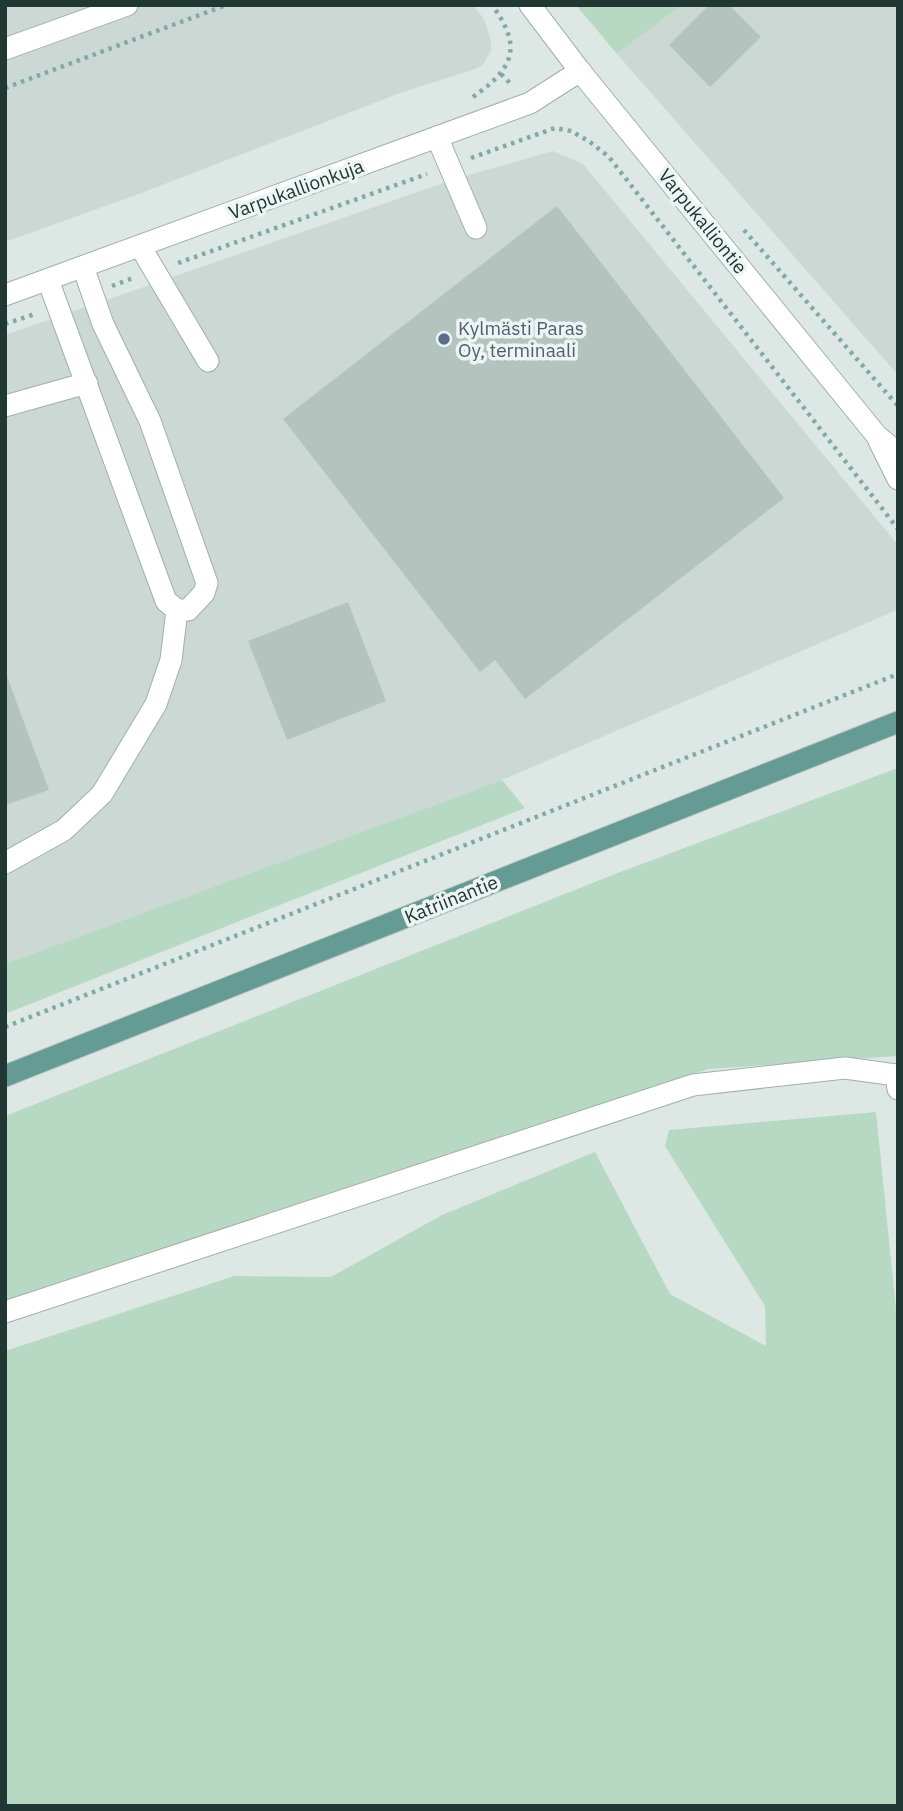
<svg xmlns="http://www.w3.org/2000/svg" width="903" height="1811" viewBox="0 0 903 1811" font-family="'IBM Plex Sans',sans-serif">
<rect width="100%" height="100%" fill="#dde8e5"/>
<g fill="#ccd8d4">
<polygon points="5,5 473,5 484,19 491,41 491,50 483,65 475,69 403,92 136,195 5,242"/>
<polygon points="682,5 898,5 898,375 617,54"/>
<polygon points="553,151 583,164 898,545 897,610 502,780 5,964 5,335 455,179"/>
</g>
<g fill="#b7d9c4">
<polygon points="576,5 682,5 617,54"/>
<polygon points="898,768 898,1056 708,1069 252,1224 5,1303 5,1116 610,876"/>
<polygon points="502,780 525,808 5,1014 5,964"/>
<polygon points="876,1112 898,1329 898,1806 5,1806 5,1351 234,1276 331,1277 442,1215 595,1152 670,1294 766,1346 765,1306 665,1146 669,1130"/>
</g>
<g fill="#b3c3be">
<polygon points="709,5 729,5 761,37 710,87 669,45"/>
<polygon points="557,206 784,498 525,699 495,660 480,672 283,419"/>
<polygon points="348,602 386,701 287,740 248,641"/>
<polygon points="5,671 49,790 5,805"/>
</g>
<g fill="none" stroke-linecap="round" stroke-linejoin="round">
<defs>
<g id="minor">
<polyline points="530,5 580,71 877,436 898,453"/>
<polyline points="5,49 127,5"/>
<polyline points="437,137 476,228"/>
<polyline points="140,246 208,361"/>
<polyline points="48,280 166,601 177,610 188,610 204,593 207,583 150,421 103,324 83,267"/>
<polyline points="5,295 530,103 580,71"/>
<polyline points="5,406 87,383"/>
<polyline points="879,441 898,479"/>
<polyline points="5,863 64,830 102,794 156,704 171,660 177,610"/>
<polyline points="5,1312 693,1085 845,1068 896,1075 898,1089"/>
</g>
<polyline id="major" points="5,1076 898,722"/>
</defs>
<use href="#minor" stroke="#a1afac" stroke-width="23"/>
<use href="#major" stroke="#bcc3c2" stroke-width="23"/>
<g stroke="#80aaa2" stroke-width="4.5" stroke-dasharray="3.5 5" stroke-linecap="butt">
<polyline points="501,74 513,86"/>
<polyline points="5,88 226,5"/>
<path d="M473,97C514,68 523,47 492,5"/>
<polyline points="471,158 555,128 571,131 590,142 609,157 898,529"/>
<polyline points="744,230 898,406"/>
<polyline points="178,263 427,174"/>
<polyline points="112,286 133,278"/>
<polyline points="5,324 35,314"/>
<polyline points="5,1027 898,674"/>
</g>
<use href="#minor" stroke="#fff" stroke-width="21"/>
<use href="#major" stroke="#649b94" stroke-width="21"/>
</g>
<circle fill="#5c6f8a" stroke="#edf5f2" stroke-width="2.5" cx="444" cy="339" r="7"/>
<g text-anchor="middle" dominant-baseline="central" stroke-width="7" stroke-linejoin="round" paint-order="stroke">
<g font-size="19" fill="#203733" stroke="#edf5f2">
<text transform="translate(296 189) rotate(-20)">Varpukallionkuja</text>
<text transform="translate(703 221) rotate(51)">Varpukalliontie</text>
<text transform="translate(451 899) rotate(-22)">Katriinantie</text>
</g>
<g font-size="19" fill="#4e5e75" stroke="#edf5f2" text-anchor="start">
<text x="458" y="328">Kylmästi Paras<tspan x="458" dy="22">Oy, terminaali</tspan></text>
</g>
</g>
<rect width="903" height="1811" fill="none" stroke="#203733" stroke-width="14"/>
</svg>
